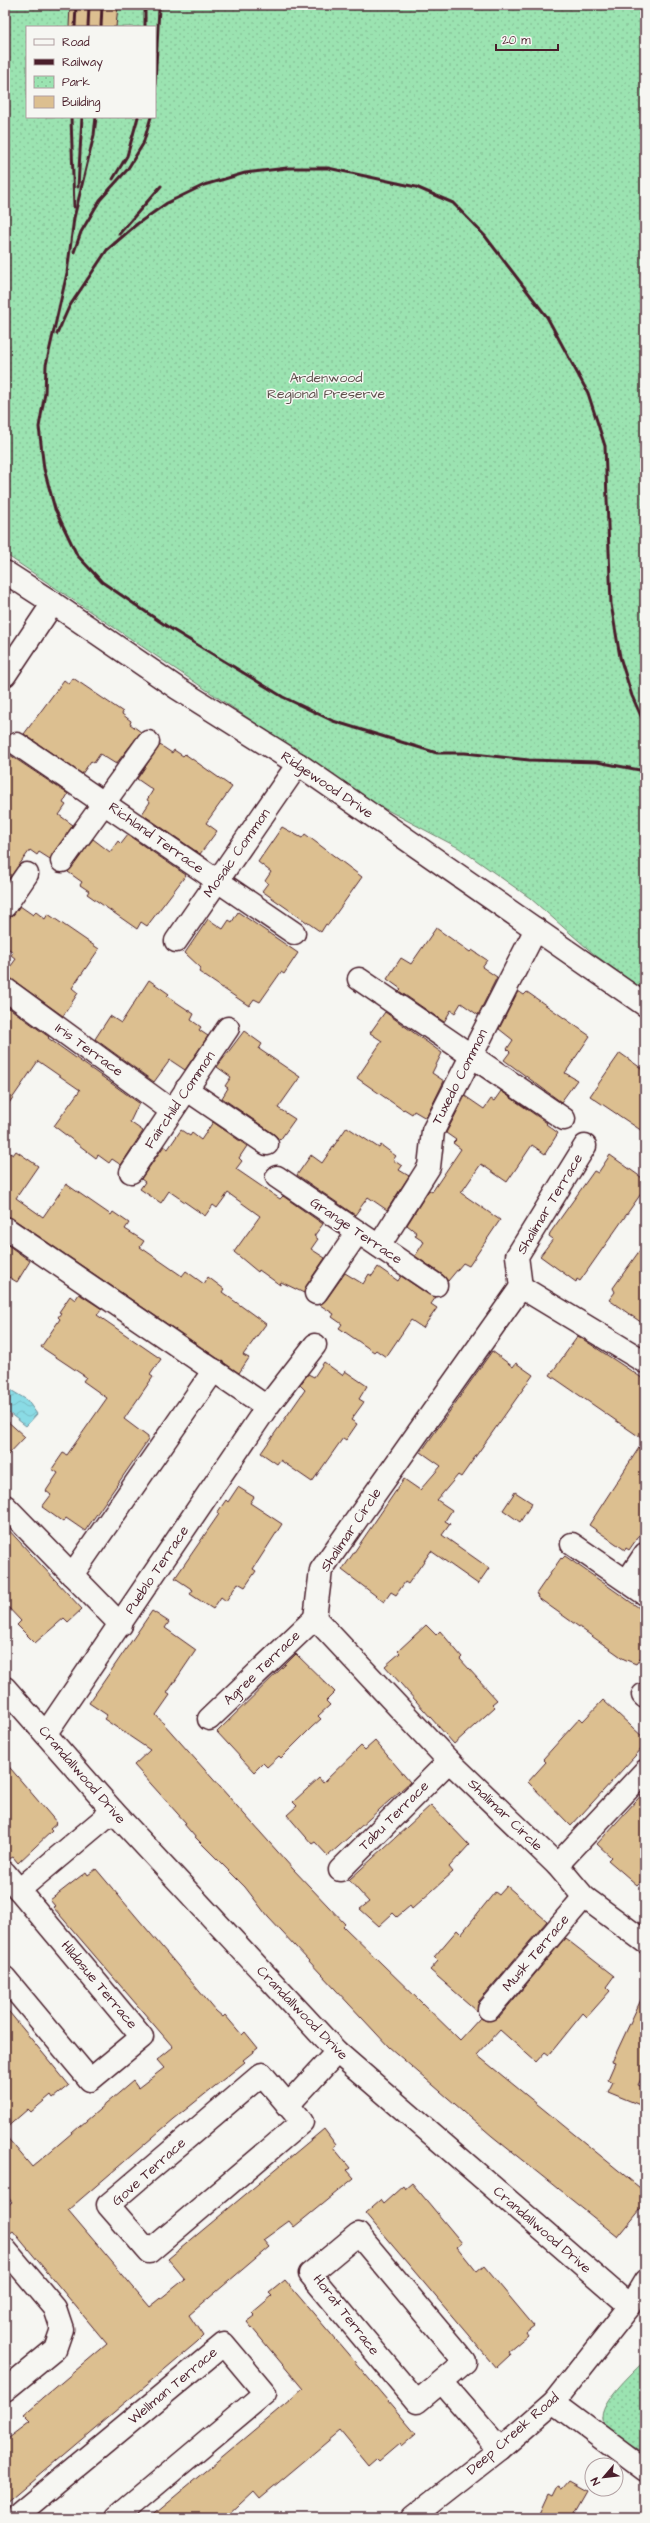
<svg xmlns="http://www.w3.org/2000/svg" width="650" height="2523" viewBox="0 0 650 2523" font-family="'Architects Daughter',sans-serif">
<defs>
<pattern id="park-dots" width="8" height="8" patternUnits="userSpaceOnUse"><rect width="8" height="8" fill="#9be3b1"/><path d="M2 2h.1M6 6h.1" fill="none" stroke="#87c298" stroke-width="1.8" stroke-linecap="round"/></pattern>
<pattern id="water-waves" width="16" height="10" patternUnits="userSpaceOnUse"><rect width="16" height="10" fill="#8adbe5"/><path d="M0 5q4-4 8 0t8 0" fill="none" stroke="#79bcc5"/></pattern>
</defs>
<rect width="100%" height="100%" fill="#f6f6f2"/>
<filter id="ink" filterUnits="userSpaceOnUse"><feTurbulence type="fractalNoise" baseFrequency=".025" numOctaves="2"/><feDisplacementMap in="SourceGraphic" scale="8" xChannelSelector="R" yChannelSelector="G"/><feConvolveMatrix kernelMatrix="1 2 1 2 8 2 1 2 1" color-interpolation-filters="sRGB"/></filter>
<g filter="url(#ink)">
<g fill="url(#park-dots)" stroke="#72816e" fill-rule="evenodd">
<path d="M5,5H645V991L595,955L530,898L459,848L374,803L5,554ZM27,27H155V117H27Z"/>
<path d="M645,2360V2453C633,2445 612,2437 604,2425C592,2408 634,2372 645,2360Z"/>
</g>
<polygon fill="url(#water-waves)" stroke="#70909b" points="9,1389 27,1400 37,1414 26,1426 5,1410 5,1394"/>
<g fill="#dcbf90" stroke="#4a1f2b">
<polygon points="70,5 118,5 116,27 69,27"/>
<polygon points="73,678 123,712 122,714 131,721 130,724 141,732 116,764 100,754 94,763 91,761 82,774 24,734 64,680 69,684"/>
<polygon points="160,745 172,753 174,750 183,756 185,754 232,787 206,823 217,831 200,854 142,814 150,802 147,800 153,790 137,779"/>
<polygon points="10,755 68,794 63,803 66,805 59,815 73,825 50,859 39,852 37,855 30,850 5,884 5,762"/>
<polygon points="282,827 302,838 305,834 362,877 328,925 326,924 321,932 262,891 268,883 265,881 271,872 258,862"/>
<polygon points="128,835 186,875 147,926 141,922 137,929 87,894 89,891 80,885 82,882 68,872 93,839 110,852 118,841 121,844"/>
<polygon points="20,906 33,915 36,912 45,919 48,914 99,949 72,988 78,993 63,1016 5,974 16,959 11,955 13,952 5,946 5,918 11,917"/>
<polygon points="238,912 298,953 284,974 281,972 260,1002 254,999 249,1006 199,972 201,968 185,953 208,919 223,929 229,920 232,922"/>
<polygon points="436,928 470,952 472,950 487,960 482,967 497,977 478,1015 461,1003 455,1013 451,1010 444,1022 399,991 401,989 387,979 401,958 411,964"/>
<polygon points="149,980 169,994 167,996 194,1014 191,1020 201,1027 199,1030 208,1036 185,1070 170,1060 154,1082 95,1039 110,1016 121,1023"/>
<polygon points="518,991 524,995 527,992 590,1036 565,1073 577,1080 561,1102 504,1060 510,1052 507,1049 513,1040 499,1029"/>
<polygon points="8,1007 49,1037 48,1038 139,1103 130,1122 143,1131 121,1165 112,1159 109,1163 98,1155 96,1158 54,1126 80,1090 38,1061 5,1109 5,1011"/>
<polygon points="385,1012 442,1053 432,1073 444,1081 426,1118 414,1111 412,1114 404,1109 403,1110 357,1078 382,1041 370,1033"/>
<polygon points="244,1031 262,1044 259,1049 300,1077 278,1108 295,1119 280,1140 274,1134 222,1098 228,1088 225,1086 231,1077 217,1067"/>
<polygon points="620,1053 645,1071 645,1133 590,1096"/>
<polygon points="501,1091 547,1123 546,1124 558,1133 545,1154 532,1145 507,1182 481,1164 461,1193 500,1220 469,1266 463,1263 448,1281 443,1275 415,1256 424,1242 415,1236 417,1233 407,1225 429,1190 432,1192 461,1149 453,1143 456,1140 446,1133 465,1096 484,1109 491,1099 494,1101"/>
<polygon points="213,1122 247,1146 239,1158 242,1161 236,1169 280,1199 283,1196 323,1224 314,1236 318,1239 311,1249 325,1258 306,1286 304,1293 281,1282 280,1285 259,1270 258,1272 234,1252 260,1216 228,1193 217,1208 213,1205 205,1216 169,1191 161,1203 140,1189 145,1182 141,1179 164,1146 168,1149 181,1130 190,1136 192,1133 201,1140"/>
<polygon points="347,1127 379,1148 381,1145 396,1156 393,1160 402,1166 399,1170 409,1176 387,1210 368,1197 355,1215 297,1175 311,1155 322,1163"/>
<polygon points="5,1150 13,1155 16,1151 38,1166 16,1198 43,1217 66,1184 111,1215 113,1212 129,1223 125,1229 144,1241 140,1247 182,1276 186,1271 204,1284 208,1277 224,1289 222,1292 266,1324 243,1355 249,1358 239,1373 12,1218 5,1216"/>
<polygon points="610,1155 645,1180 645,1188 580,1281 577,1279 576,1282 540,1256 553,1239 549,1236 550,1233 594,1171 598,1173"/>
<polygon points="5,1243 30,1261 17,1282 5,1275"/>
<polygon points="645,1243 645,1325 609,1300 615,1292 613,1288"/>
<polygon points="378,1267 398,1281 401,1276 429,1295 436,1297 431,1304 437,1308 423,1328 411,1320 386,1357 376,1350 374,1352 339,1328 342,1324 332,1317 334,1314 320,1305 326,1300 345,1273 363,1284 369,1274 372,1276"/>
<polygon points="79,1294 102,1309 97,1315 161,1359 150,1375 153,1377 124,1419 148,1437 148,1440 85,1531 66,1518 63,1522 42,1507 51,1495 46,1491 58,1473 52,1469 63,1453 67,1455 107,1398 83,1381 86,1377 41,1347 60,1319 58,1317 61,1313 59,1312 70,1296 75,1300"/>
<polygon points="578,1336 645,1380 645,1527 629,1550 626,1548 625,1550 589,1525 644,1440 550,1375"/>
<polygon points="492,1351 513,1367 516,1363 533,1375 461,1477 458,1475 437,1500 452,1510 445,1521 450,1524 442,1535 489,1568 478,1584 431,1551 408,1584 405,1582 396,1595 391,1592 384,1602 342,1570 404,1479 420,1490 441,1466 421,1452"/>
<polygon points="324,1362 342,1375 345,1371 367,1386 359,1399 364,1402 351,1420 357,1424 346,1440 343,1438 312,1482 280,1460 277,1464 261,1453 305,1390 300,1385 308,1374 314,1377"/>
<polygon points="5,1419 25,1437 5,1458"/>
<polygon points="238,1487 254,1497 250,1503 282,1524 253,1569 256,1571 245,1587 238,1583 226,1601 221,1597 213,1609 190,1594 193,1590 175,1578 219,1514 217,1513 226,1500 228,1502"/>
<polygon points="515,1492 532,1503 520,1522 503,1510"/>
<polygon points="5,1526 82,1609 68,1622 64,1618 35,1643 17,1625 21,1621 5,1604"/>
<polygon points="565,1556 645,1612 645,1652 636,1664 624,1659 537,1597 538,1595 536,1594 561,1558 562,1559"/>
<polygon points="152,1611 169,1622 165,1628 196,1650 167,1693 170,1695 156,1715 293,1869 345,1924 343,1926 460,2040 480,2018 487,2021 499,2017 565,1938 614,1976 606,1987 610,1991 587,2017 583,2013 549,2055 545,2052 536,2062 500,2030 477,2055 645,2192 645,2204 618,2237 492,2136 389,2047 268,1917 245,1887 196,1838 184,1824 186,1823 134,1765 150,1750 104,1719 107,1715 89,1703"/>
<polygon points="426,1625 436,1635 440,1631 462,1657 460,1659 497,1700 492,1704 495,1707 454,1744 385,1666 400,1653 398,1651"/>
<polygon points="296,1654 335,1692 326,1701 330,1705 318,1716 321,1719 312,1727 281,1758 279,1756 267,1767 263,1763 254,1772 217,1732"/>
<polygon points="603,1700 645,1739 645,1745 571,1826 528,1782 546,1762 543,1759 580,1718 583,1721"/>
<polygon points="375,1741 410,1782 328,1856 315,1842 312,1844 287,1815 297,1806 293,1802 319,1778 323,1783 361,1746 365,1750"/>
<polygon points="5,1762 57,1823 50,1829 52,1831 18,1863 13,1857 5,1861"/>
<polygon points="645,1791 645,1877 637,1885 608,1860 611,1857 597,1844"/>
<polygon points="431,1805 469,1845 449,1867 453,1872 412,1909 410,1906 397,1917 393,1913 379,1926 360,1909 369,1902 349,1880"/>
<polygon points="96,1869 216,2011 223,2017 225,2015 242,2035 245,2032 258,2048 243,2060 245,2062 174,2119 68,2210 150,2307 185,2279 168,2259 324,2129 336,2145 333,2147 350,2168 347,2170 354,2178 294,2227 289,2221 263,2240 269,2247 189,2315 203,2336 197,2342 5,2504 5,2441 30,2422 23,2415 107,2344 13,2231 5,2237 5,2207 12,2202 5,2194 5,2135 32,2167 133,2081 138,2088 164,2068 157,2060 173,2047 53,1907 55,1906 50,1900 86,1872 88,1875"/>
<polygon points="507,1886 547,1921 479,2001 477,2011 430,1970 438,1961 434,1957 457,1930 461,1934 495,1892 499,1895"/>
<polygon points="645,1991 645,2071 638,2085 645,2088 645,2096 640,2105 608,2092 613,2082 608,2079 615,2063 612,2062"/>
<polygon points="5,2007 69,2085 53,2098 51,2095 31,2112 28,2109 5,2129"/>
<polygon points="412,2183 462,2243 457,2247 477,2272 484,2266 534,2326 526,2332 528,2335 508,2352 510,2355 496,2368 365,2213 380,2200 383,2204 403,2186 405,2189"/>
<polygon points="285,2280 416,2434 401,2447 399,2444 379,2461 376,2458 368,2465 340,2431 260,2498 254,2491 225,2518 149,2518 303,2389 247,2322 255,2316 252,2313 272,2296 269,2293"/>
<polygon points="569,2480 587,2490 571,2518 538,2518 549,2494 553,2496 558,2486 562,2488"/>
</g>
<g fill="none" stroke-linecap="round" stroke-linejoin="round">
<defs>
<g id="minor">
<polyline points="5,572 53,603 177,688 298,764 645,1005"/>
<polyline points="5,675 53,603"/>
<polyline points="17,744 294,933"/>
<polyline points="62,861 148,742"/>
<polyline points="5,906 27,874"/>
<polyline points="176,941 298,764"/>
<polyline points="359,979 564,1119"/>
<polyline points="5,989 172,1111"/>
<polyline points="186,1089 267,1144"/>
<polyline points="131,1172 228,1028"/>
<polyline points="277,1177 436,1285"/>
<polyline points="5,1228 267,1407"/>
<polyline points="379,1246 429,1167 433,1131 536,929"/>
<polyline points="521,1287 517,1256 585,1146"/>
<polyline points="521,1287 645,1362"/>
<polyline points="316,1293 358,1232"/>
<polyline points="5,1506 121,1625"/>
<polyline points="572,1544 645,1594"/>
<polyline points="72,1575 214,1370"/>
<polyline points="627,1581 645,1554"/>
<polyline points="315,1618 449,1761 557,1865 584,1897 645,1942"/>
<polyline points="315,1618 321,1570 521,1287"/>
<polyline points="5,1688 113,1811 337,2052 630,2306"/>
<polyline points="643,1695 645,1697"/>
<polyline points="209,1719 315,1618"/>
<polyline points="46,1733 267,1407 315,1345"/>
<polyline points="557,1865 645,1771"/>
<polyline points="340,1870 449,1761"/>
<polyline points="5,1873 142,2037 90,2080 5,1978"/>
<polyline points="19,1890 113,1811"/>
<polyline points="489,2009 584,1897"/>
<polygon points="262,2074 302,2122 149,2252 108,2205"/>
<polyline points="288,2105 337,2052"/>
<polygon points="358,2234 465,2362 417,2402 310,2274"/>
<polyline points="5,2249 55,2308 62,2329 55,2349 5,2390"/>
<polyline points="442,2382 500,2449"/>
<polyline points="554,2402 645,2470"/>
<polyline points="17,2518 20,2513 224,2344 265,2393 116,2518"/>
</g>
<polyline id="tertiary" points="412,2518 500,2449 554,2402 630,2306 645,2281"/>
</defs>
<use href="#minor" stroke="#4a1f2b" stroke-width="25"/>
<use href="#tertiary" stroke="#4a1f2b" stroke-width="25"/>
<use href="#minor" stroke="#f6f6f2" stroke-width="22"/>
<use href="#tertiary" stroke="#f6f6f2" stroke-width="22"/>
<g stroke="#4a1f2b" stroke-width="3">
<polyline points="75,27 76,5"/>
<polyline points="88,27 89,5"/>
<polyline points="101,27 102,5"/>
<polyline points="145,27 145,11"/>
<polyline points="155,85 159,8"/>
<polyline points="71,117 74,207"/>
<polyline points="96,117 94,135 74,218 67,273 46,365 45,393 39,427 44,469 55,509 77,555 102,582 168,627 283,697 333,721 437,753 465,753 529,760 597,762 645,771"/>
<polyline points="113,179 127,156 138,117"/>
<polyline points="78,187 82,117"/>
<polyline points="119,234 161,186"/>
<polyline points="74,252 81,232 100,200 127,170 143,144 151,117"/>
<polyline points="57,334 69,307 107,250 137,224 167,203 204,185 245,173 287,168 328,168 416,187 453,203 485,236 547,317 588,393 605,446 611,604 620,657 632,696 645,725"/>
</g>
</g>
</g>
<g text-anchor="middle" dominant-baseline="central" stroke-width="3" stroke-linejoin="round" paint-order="stroke">
<g font-size="14" fill="#5e504c" stroke="#f6f6f2">
<text x="326" y="378">Ardenwood<tspan x="326" dy="16">Regional Preserve</tspan></text>
</g>
<g font-size="14" fill="#4a1f2b" stroke="#f6f6f2">
<text transform="translate(327 785) rotate(34)">Ridgewood Drive</text>
<text transform="translate(156 838) rotate(35)">Richland Terrace</text>
<text transform="translate(237 853) rotate(-55)">Mosaic Common</text>
<text transform="translate(89 1050) rotate(36)">Iris Terrace</text>
<text transform="translate(460 1077) rotate(-63)">Tuxedo Common</text>
<text transform="translate(180 1100) rotate(-56)">Fairchild Common</text>
<text transform="translate(550 1204) rotate(-59)">Shalimar Terrace</text>
<text transform="translate(356 1231) rotate(34)">Grange Terrace</text>
<text transform="translate(351 1530) rotate(-56)">Shalimar Circle</text>
<text transform="translate(157 1570) rotate(-56)">Pueblo Terrace</text>
<text transform="translate(262 1668) rotate(-44)">Agree Terrace</text>
<text transform="translate(82 1775) rotate(49)">Crandallwood Drive</text>
<text transform="translate(505 1815) rotate(44)">Shalimar Circle</text>
<text transform="translate(394 1816) rotate(-45)">Tabu Terrace</text>
<text transform="translate(536 1953) rotate(-50)">Musk Terrace</text>
<text transform="translate(99 1985) rotate(50)">Hildasue Terrace</text>
<text transform="translate(302 2013) rotate(46)">Crandallwood Drive</text>
<text transform="translate(149 2172) rotate(-42)">Gove Terrace</text>
<text transform="translate(542 2230) rotate(41)">Crandallwood Drive</text>
<text transform="translate(346 2315) rotate(52)">Horat Terrace</text>
<text transform="translate(173 2386) rotate(-40)">Wellman Terrace</text>
<text transform="translate(513 2434) rotate(-41)">Deep Creek Road</text>
</g>
</g>
<rect width="650" height="2523" fill="none" stroke="#f6f6f2" stroke-width="20"/>
<rect x="10" y="10" width="630" height="2503" fill="none" stroke="#4a1f2b" stroke-width="1.5" filter="url(#ink)"/>
<rect x="26" y="26" width="130" height="92" fill="#f6f6f2" stroke="#b1a0a2"/>
<rect x="34" y="39" width="20" height="6" fill="#f6f6f2" stroke="#b1a0a2"/>
<text x="62" y="46" font-size="12" fill="#4a1f2b">Road</text>
<rect x="34" y="59" width="20" height="6" fill="#4a1f2b" stroke="#b1a0a2"/>
<text x="62" y="66" font-size="12" fill="#4a1f2b">Railway</text>
<rect x="34" y="76" width="20" height="12" fill="url(#park-dots)" stroke="#b1a0a2"/>
<text x="62" y="86" font-size="12" fill="#4a1f2b">Park</text>
<rect x="34" y="96" width="20" height="12" fill="#dcbf90" stroke="#b1a0a2"/>
<text x="62" y="106" font-size="12" fill="#4a1f2b">Building</text>
<g transform="translate(604 2477) rotate(242)"><circle r="19" fill="#f6f6f2" stroke="#b1a0a2"/>
<path d="M0-3L7 15L0 10L-7 15Z" fill="#4a1f2b"/>
<text y="-6" font-size="11" font-weight="bold" text-anchor="middle" fill="#4a1f2b">N</text>
</g>
<path d="M496 44v6h62v-6" fill="none" stroke="#4a1f2b" stroke-width="2"/>
<text x="502" y="44" font-size="12" fill="#4a1f2b" stroke="#f6f6f2" stroke-width="3" paint-order="stroke">20 m</text>
</svg>
